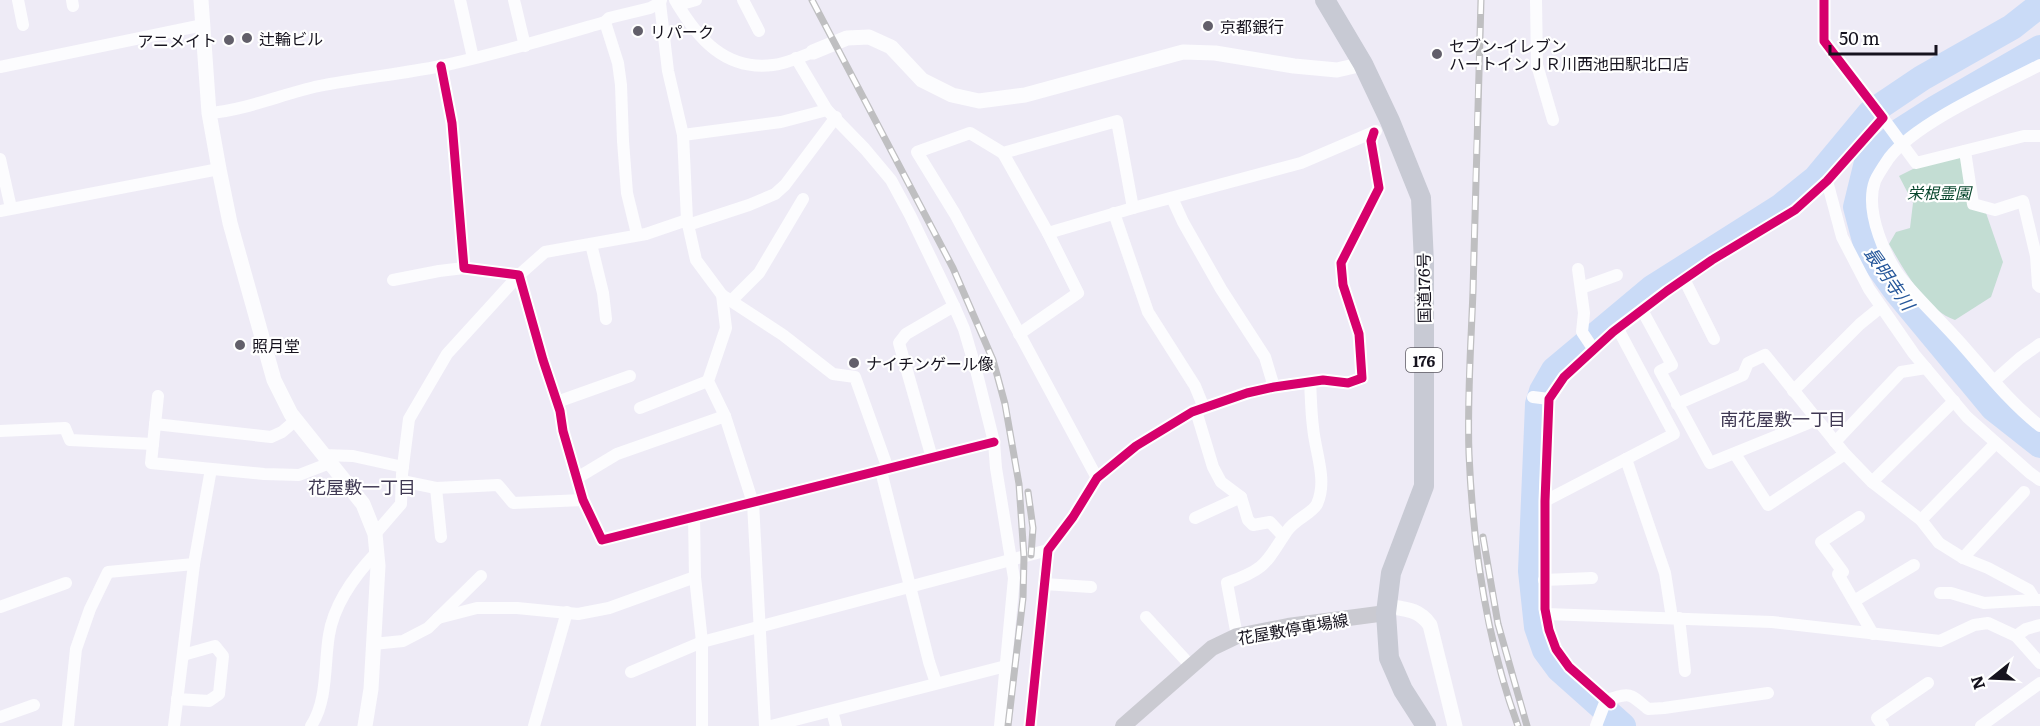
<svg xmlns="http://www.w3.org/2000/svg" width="2040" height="726" viewBox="0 0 2040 726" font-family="Literata,'Noto Sans JP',serif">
<rect width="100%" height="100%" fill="#eeebf6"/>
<path fill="#c3ddd3" d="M1962,156L1971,206L1985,210L2003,262L1991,297L1955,320C1926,310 1904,270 1889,244L1896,232L1910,228L1913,203L1899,176L1915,168Z"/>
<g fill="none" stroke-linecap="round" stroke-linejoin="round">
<g stroke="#cadbf7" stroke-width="26">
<polyline points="2040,48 1936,108 1900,131 1867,162 1856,207 1868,252 1896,291 1993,408 2040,445"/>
<polyline points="1623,726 1559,669 1545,650 1537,627 1531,571 1538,404 1542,391 1554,370 1652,288 1780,207 1816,178 1870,113 1922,78 2012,27 2040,5"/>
</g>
<g stroke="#fcfcfe" stroke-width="12">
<polyline points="18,0 23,25"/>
<polyline points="72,0 73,6"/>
<polyline points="460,0 473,58"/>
<polyline points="514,0 525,46"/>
<polyline points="661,0 660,3 668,71 683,135 687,220 696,260 722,295 726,328 708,381 725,416 753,503 765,726"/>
<path d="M675,0C697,38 725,71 773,65C786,64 800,57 813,52"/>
<polyline points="743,0 759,31"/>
<polyline points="1536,0 1537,65 1553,120"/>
<polyline points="678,5 696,0"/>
<polyline points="605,22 618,63 621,85 623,141 627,193 637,234"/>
<polyline points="796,58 827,110 865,149 891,180 910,215 954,306 964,329 976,370 994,442 996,468 1014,578 1000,726"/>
<path d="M2040,65C1998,87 1917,122 1889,158C1885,164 1878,174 1875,181C1864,211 1886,261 1905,283C1922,303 1941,321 1958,340C1984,369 2009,402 2040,426"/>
<polyline points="441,66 452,123 464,268 519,275 543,360 560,411 563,431 583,500 602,540 994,442"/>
<polyline points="0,67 203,25"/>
<path d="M209,113C247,110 282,94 319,86C360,78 401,74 441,66C497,54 550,38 605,22L609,18L650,8L660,3"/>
<polyline points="1883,118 1916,163 2024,136 2040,136"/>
<polyline points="683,135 781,122 827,110"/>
<polyline points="1965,151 1973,204 1995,210 2023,201 2036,256 2038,285 2040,287"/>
<polyline points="1003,153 1048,233 1133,208 1301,163 1376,131"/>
<polyline points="0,159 11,208"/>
<polyline points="1827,181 1842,237 1869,289 1914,354 1967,417 2030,473 2040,480"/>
<polyline points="1172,198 1183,222 1221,289 1265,357 1274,387"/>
<polyline points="0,211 219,169"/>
<polyline points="1114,213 1148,312 1195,386 1204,408"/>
<polyline points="688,225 749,205 775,194 785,185 836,117"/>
<polyline points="591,244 603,293 606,319"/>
<polyline points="1578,269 1584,313 1582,332 1594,350"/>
<polyline points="1684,279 1714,339"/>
<polyline points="393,280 439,271 464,268"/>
<polyline points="1581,288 1617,275"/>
<polyline points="722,295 783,335 833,374 855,377 888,469"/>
<polyline points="731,301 759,273 803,199"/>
<polyline points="1642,310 1672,365 1660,371 1710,463 1816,420"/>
<polyline points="1019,334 1078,293 1048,233"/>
<polyline points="1994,381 2020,358 2040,344"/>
<polyline points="1793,391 1860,324 1881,307"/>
<polyline points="158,396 151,463 264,474 299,475 330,463"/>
<polyline points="1533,397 1549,399"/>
<polyline points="557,402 630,376"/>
<polyline points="1677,404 1743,375 1748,363 1765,355 1845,454 1872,482 1921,520 1939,543 1963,558 1988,568 2029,590 2035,600 2040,600"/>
<polyline points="640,408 708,381"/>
<polyline points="1196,411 1213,467 1221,482 1241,497 1248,520 1253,525 1270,522 1283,536"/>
<polyline points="155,424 271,437 282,432 296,420"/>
<polyline points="0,431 65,428 70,440 153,444"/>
<polyline points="1835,442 1901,372 1926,368"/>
<polyline points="1735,454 1768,505 1845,454"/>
<polyline points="323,455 353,456 403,467"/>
<polyline points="932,458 899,343 906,334 954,306"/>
<polyline points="1626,459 1665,573 1672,618"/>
<polyline points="881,471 929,662 936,683"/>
<polyline points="577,478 617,454 725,416"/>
<polyline points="1097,478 955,214 917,152 970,133 1003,153 1117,121 1133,208"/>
<polyline points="402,481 436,488 498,485 513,503 583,500"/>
<polyline points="1872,482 1954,401"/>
<polyline points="436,488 441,537"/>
<polyline points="1545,501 1674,434 1618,329"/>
<polyline points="694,517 695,577 702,642 702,726"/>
<polyline points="1859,517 1821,542 1843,572 1838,574 1873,634"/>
<polyline points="1195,518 1241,497"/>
<polyline points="1921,520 1996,443"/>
<polyline points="375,534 401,504 402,474 409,419 447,354 519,275 545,252 646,234 687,220"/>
<polyline points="1963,558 2024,492"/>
<polyline points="1544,580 1592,578"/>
<polyline points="1044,584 1091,587"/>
<polyline points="1940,593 1951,593 1984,603 2035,600"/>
<polyline points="1854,601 1914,565"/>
<polyline points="0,607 66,583"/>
<polyline points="1546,614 1772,622 1940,641 1974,625 1988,623 2016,636 2040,663"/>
<polyline points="1146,617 1190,665"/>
<polyline points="438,618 477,608 517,608 578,614 609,608 695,577"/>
<polyline points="1679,618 1685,671"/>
<path d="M1237,636L1227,583C1266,569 1265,564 1287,531C1295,519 1313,513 1317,504C1328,480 1315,452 1313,427C1311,412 1311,397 1310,382"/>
<polyline points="2016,636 2026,629 2040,625"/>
<polyline points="373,644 403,641 428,628 481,576"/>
<polyline points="631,672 702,642 1048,550"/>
<polyline points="177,699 209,701 219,694 223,656 215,646 183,655"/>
<polyline points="1611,704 1569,667 1556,649 1549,630 1545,609 1545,501 1549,399 1564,377 1613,332 1667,291 1712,260 1795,210 1827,181 1883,118 1824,41 1824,0"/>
<polyline points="832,711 836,726"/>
<polyline points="0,717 34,705"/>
<polyline points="68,726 76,649 90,609 108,572 194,564"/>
<polyline points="174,726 194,564 211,469"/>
<path d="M311,726C328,700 324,665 329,635C334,604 356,574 377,552"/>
<polyline points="534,726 567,612"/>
<polyline points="771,726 1006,666"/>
<polyline points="1030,726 1048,550 1073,517 1097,478 1136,446 1192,412 1247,393 1274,387 1323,380 1348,383 1362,378 1359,334 1343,285 1341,263 1379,188 1371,141 1374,132"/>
<path d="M1596,726L1606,700C1631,693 1628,692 1648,709L1664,708L1768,693"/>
<polyline points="1883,726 1877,718 1928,683"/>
<polyline points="1981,726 2040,683"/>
</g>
<g stroke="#fcfcfe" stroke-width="15">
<polyline points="201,0 209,113 219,169 230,223 274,380 291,414 363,504 375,534 378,566 371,689 365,726"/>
<polyline points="813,52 847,38 869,37 891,47 922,80 952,95 979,101 1025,95 1183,52 1215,53 1294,66 1337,70 1363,64"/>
<path d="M1386,606C1405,609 1419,609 1430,625L1455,726"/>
</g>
<polyline stroke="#cacad1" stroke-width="16" points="1123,726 1212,648 1237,636 1288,626 1386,613"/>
<polyline stroke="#c8cad4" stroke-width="20" points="1325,0 1363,64 1390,121 1421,198 1424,263 1424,486 1391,573 1386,613 1389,658 1403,690 1426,726"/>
<defs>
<g id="rail">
<polyline points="812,0 953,268 993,360 1005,404 1019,484 1024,557 1023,598 1008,726"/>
<path d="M1481,0C1478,97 1475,194 1473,291C1471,345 1467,400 1469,454C1473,547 1486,639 1518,726"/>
<polyline points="1028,492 1033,528 1031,555"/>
<polyline points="1483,537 1498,624 1527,726"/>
</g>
</defs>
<use href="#rail" stroke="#bfbfc1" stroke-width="7"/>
<use href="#rail" stroke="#fff" stroke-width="4.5" stroke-dasharray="14" stroke-linecap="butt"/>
<defs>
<g id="cycleway">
<polyline points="441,66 452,123 464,268 519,275 543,360 560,411 563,431 583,500 602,540 994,442"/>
<polyline points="1611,704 1569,667 1556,649 1549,630 1545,609 1545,501 1549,399 1564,377 1613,332 1667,291 1712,260 1795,210 1827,181 1883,118 1824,41 1824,0"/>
<polyline points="1030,726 1048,550 1073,517 1097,478 1136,446 1192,412 1247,393 1274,387 1323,380 1348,383 1362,378 1359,334 1343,285 1341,263 1379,188 1371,141 1374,132"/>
</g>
</defs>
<use href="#cycleway" stroke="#fff" stroke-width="13"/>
<use href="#cycleway" stroke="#d6006c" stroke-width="9"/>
</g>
<g fill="#625f6a" stroke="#fff" stroke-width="2">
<circle cx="1208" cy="26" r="6"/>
<circle cx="638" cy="31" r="6"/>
<circle cx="247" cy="38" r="6"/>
<circle cx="229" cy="40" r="6"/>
<circle cx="1437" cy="54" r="6"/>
<circle cx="240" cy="345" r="6"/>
<circle cx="854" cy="363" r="6"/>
</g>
<g text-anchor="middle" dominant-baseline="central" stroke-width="4.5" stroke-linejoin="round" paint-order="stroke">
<rect fill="#fff" stroke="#5c5a62" stroke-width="1.5" x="1406" y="348" width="36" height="24" rx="4.5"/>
<g font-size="15" font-weight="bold" fill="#16131e">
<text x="1424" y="360">176</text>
</g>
<g font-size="16" fill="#16131e" stroke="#fff" text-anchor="start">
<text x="1220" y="26">京都銀行</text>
<text x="650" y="31">リパーク</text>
<text x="259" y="38">辻輪ビル</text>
<text x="217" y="40" text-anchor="end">アニメイト</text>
<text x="1449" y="45">セブン-イレブン<tspan x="1449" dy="18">ハートインＪＲ川西池田駅北口店</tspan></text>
<text x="252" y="345">照月堂</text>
<text x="866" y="363">ナイチンゲール像</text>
</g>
<g font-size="16" font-style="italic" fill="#07462d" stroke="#fff">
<text x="1939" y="192">栄根霊園</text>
</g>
<g font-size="16" fill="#16131e" stroke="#fff">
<text transform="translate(1423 288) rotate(-91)">国道176号</text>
<text transform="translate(1293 628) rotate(-10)">花屋敷停車場線</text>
</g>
<g font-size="18" font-style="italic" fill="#26579b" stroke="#fff">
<text transform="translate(1890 278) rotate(55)">最明寺川</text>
</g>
<g font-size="18" fill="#403953" stroke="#fff">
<text x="1783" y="418">南花屋敷一丁目</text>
<text x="362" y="486">花屋敷一丁目</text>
</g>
</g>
<g transform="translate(1992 678) rotate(252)" stroke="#ffffff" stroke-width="4.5" paint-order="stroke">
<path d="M0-4.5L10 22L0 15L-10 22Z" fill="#16131e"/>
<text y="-9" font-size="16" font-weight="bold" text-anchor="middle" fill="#16131e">N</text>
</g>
<path d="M1830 45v9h106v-9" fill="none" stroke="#16131e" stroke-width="3"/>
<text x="1839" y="45" font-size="18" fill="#16131e" stroke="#ffffff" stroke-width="4.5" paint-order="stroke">50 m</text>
</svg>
